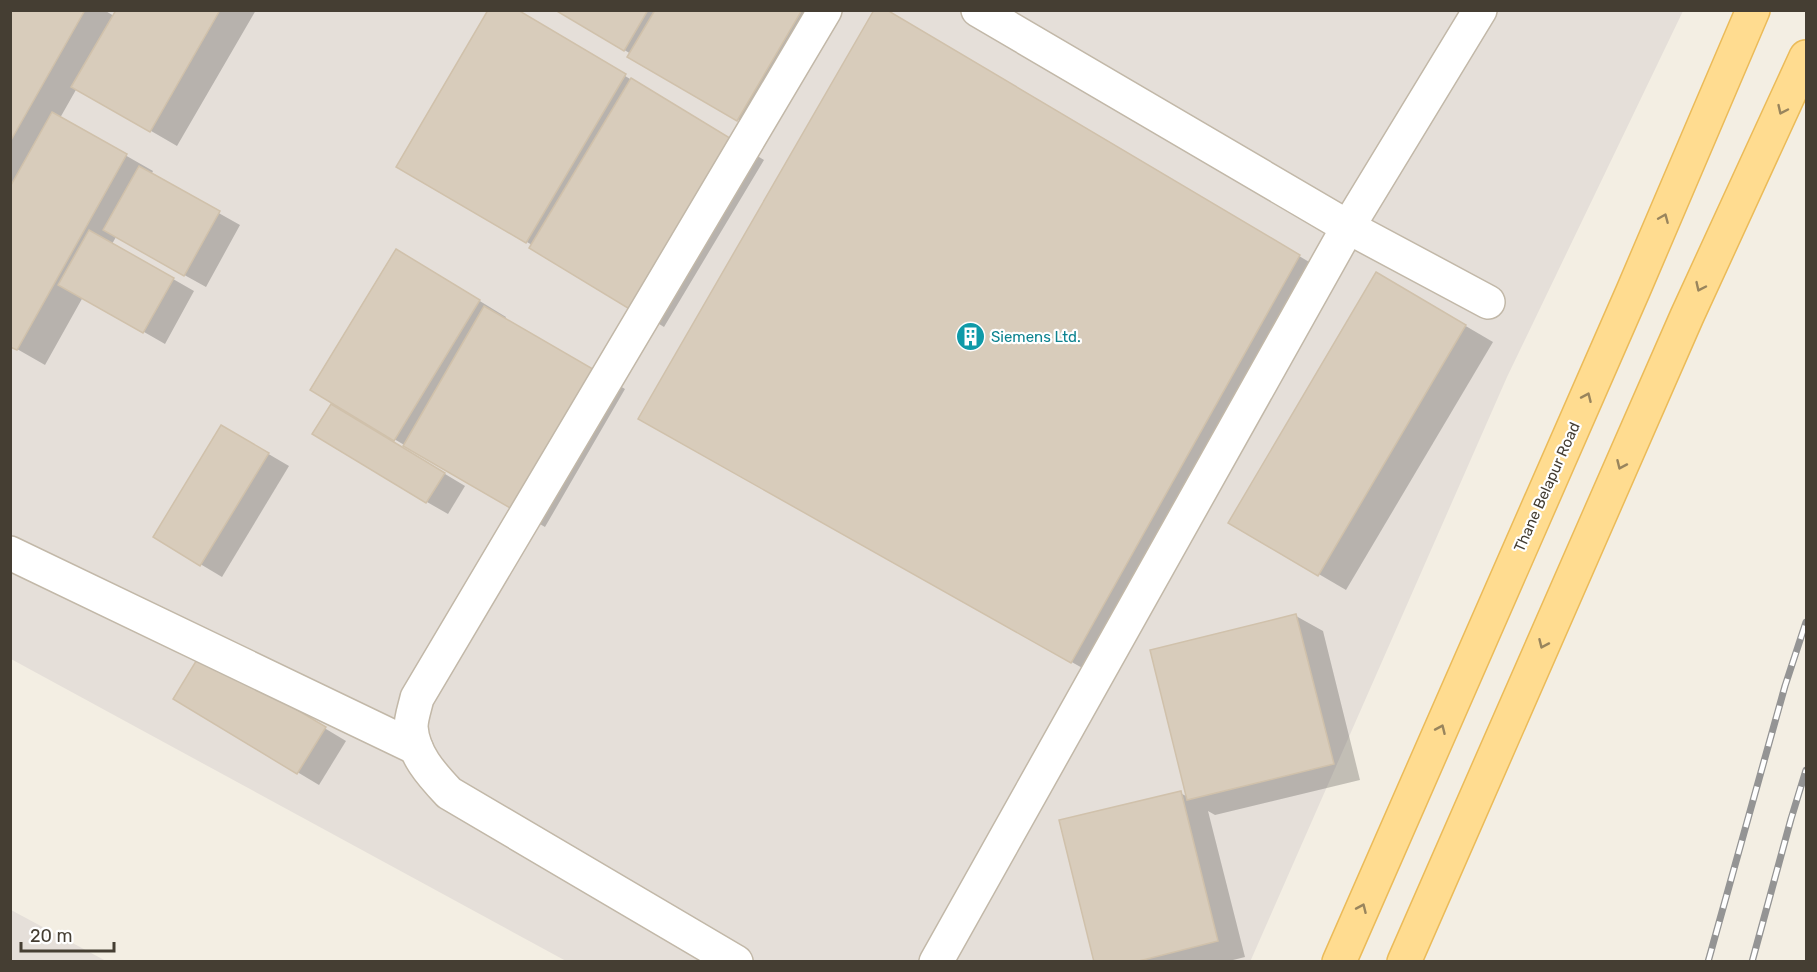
<svg xmlns="http://www.w3.org/2000/svg" width="1817" height="972" viewBox="0 0 1817 972" font-family="Rubik,sans-serif">
<rect width="100%" height="100%" fill="#f3eee3"/>
<g fill="#e5dfd9">
<polygon points="10,11 1683,11 1507,377 1250,962 566,961 11,659"/>
<polygon points="10,910 11,910 106,961 11,961"/>
</g>
<g fill="#0003">
<polygon points="10,10 104,10 114,16 118,10 256,10 177,146 77,88 60,118 153,171 151,175 240,225 206,287 116,237 112,244 194,291 165,344 83,297 45,365 10,345"/>
<polygon points="516,10 764,160 664,327 532,245 398,166"/>
<polygon points="558,10 838,10 765,135 629,56 631,54"/>
<polygon points="884,10 1321,269 1093,674 640,419"/>
<polygon points="424,267 506,317 505,319 625,389 545,527 394,439"/>
<polygon points="1377,274 1493,342 1346,590 1230,522"/>
<polygon points="352,418 465,486 448,514 427,502"/>
<polygon points="243,439 289,466 222,577 155,537"/>
<polygon points="1296,616 1323,631 1360,780 1215,815 1208,811 1245,957 1225,962 1096,962 1180,793 1188,797"/>
<polygon points="223,667 346,741 319,785 175,699"/>
</g>
<g fill="#d8ccbb" stroke="#d0c1ab" stroke-width="1.5">
<polygon points="10,10 85,10 10,142"/>
<polygon points="116,10 220,10 150,132 71,87"/>
<polygon points="488,10 518,10 626,74 526,243 396,167"/>
<polygon points="555,10 648,10 624,51"/>
<polygon points="655,10 802,10 737,121 627,57"/>
<polygon points="874,10 887,10 1300,255 1071,663 638,419"/>
<polygon points="631,78 738,143 636,313 529,248"/>
<polygon points="52,112 127,154 17,350 10,347 10,187"/>
<polygon points="139,166 220,211 184,276 103,230"/>
<polygon points="89,230 174,278 143,333 58,285"/>
<polygon points="396,249 480,300 394,441 310,390"/>
<polygon points="1376,272 1466,325 1318,576 1228,523"/>
<polygon points="484,306 598,372 517,512 403,446"/>
<polygon points="331,404 445,473 426,503 312,434"/>
<polygon points="221,425 269,453 200,566 153,537"/>
<polygon points="1296,614 1334,764 1187,800 1150,650"/>
<polygon points="201,653 326,727 297,774 173,699"/>
<polygon points="1181,791 1218,941 1135,962 1094,962 1059,820"/>
</g>
<g fill="none" stroke-linecap="round" stroke-linejoin="round">
<defs>
<g id="minor">
<polyline points="978,10 1348,227 1488,302"/>
<polyline points="10,553 416,748"/>
<path d="M736,962L449,793C431,774 413,754 411,727C411,718 415,707 417,698L825,10"/>
<polyline points="936,962 1348,227 1480,10"/>
</g>
<g id="major">
<polyline points="1339,962 1633,291 1753,10"/>
<polyline points="1404,962 1687,316 1806,57"/>
</g>
</defs>
<use href="#minor" stroke="#c2b8a8" stroke-width="36"/>
<use href="#major" stroke="#ebbb59" stroke-width="36"/>
<use href="#minor" stroke="#fff" stroke-width="33"/>
<use href="#major" stroke="#ffdc90" stroke-width="33"/>
<defs>
<g id="rail">
<polyline points="1708,962 1785,686 1806,622"/>
<polyline points="1752,962 1791,819 1806,770"/>
</g>
</defs>
<use href="#rail" stroke="#949494" stroke-width="7"/>
<use href="#rail" stroke="#fff" stroke-width="4.5" stroke-dasharray="14" stroke-linecap="butt"/>
</g>
<defs><path id="oneway-chevron" d="M-2-3.5L2.5 0L-2 3.5" fill="none" stroke-width="1.6" stroke-linecap="round" stroke-linejoin="round" transform="scale(1.5)"/></defs>
<g stroke="#99855d">
<use href="#oneway-chevron" transform="translate(1782 110) rotate(115)"/>
<use href="#oneway-chevron" transform="translate(1664 218) rotate(-67)"/>
<use href="#oneway-chevron" transform="translate(1700 287) rotate(115)"/>
<use href="#oneway-chevron" transform="translate(1587 397) rotate(-66)"/>
<use href="#oneway-chevron" transform="translate(1621 465) rotate(114)"/>
<use href="#oneway-chevron" transform="translate(1543 644) rotate(114)"/>
<use href="#oneway-chevron" transform="translate(1441 729) rotate(-66)"/>
<use href="#oneway-chevron" transform="translate(1362 908) rotate(-66)"/>
</g>
<defs>
<symbol id="building-disc" viewBox="-11 -11 22 22"><circle r="9.5" fill="#0f9aa8" stroke="#fff"/><path d="M-4-6H4V6H1V3H-1V6H-4ZM-2.5-4.3h1.7v1.8h-1.7ZM.8-4.3h1.7v1.8H.8ZM-2.5-1h1.7V.8h-1.7ZM.8-1h1.7V.8H.8Z" fill="#fff"/></symbol>
</defs>
<g fill-rule="evenodd">
<use href="#building-disc" x="954" y="320" width="33" height="33"/>
</g>
<g text-anchor="middle" dominant-baseline="central" stroke-width="4.5" stroke-linejoin="round" paint-order="stroke">
<g font-size="15" fill="#0d838f" stroke="#fff" text-anchor="start">
<text x="991" y="337">Siemens Ltd.</text>
</g>
<g font-size="15" fill="#453e33" stroke="#fff">
<text transform="translate(1547 487) rotate(-66)">Thane Belapur Road</text>
</g>
</g>
<rect width="1817" height="972" fill="none" stroke="#453e33" stroke-width="24"/>
<path d="M21 942v9h93v-9" fill="none" stroke="#453e33" stroke-width="3"/>
<text x="30" y="942" font-size="18" fill="#453e33" stroke="#ffffff" stroke-width="4.5" paint-order="stroke">20 m</text>
</svg>
